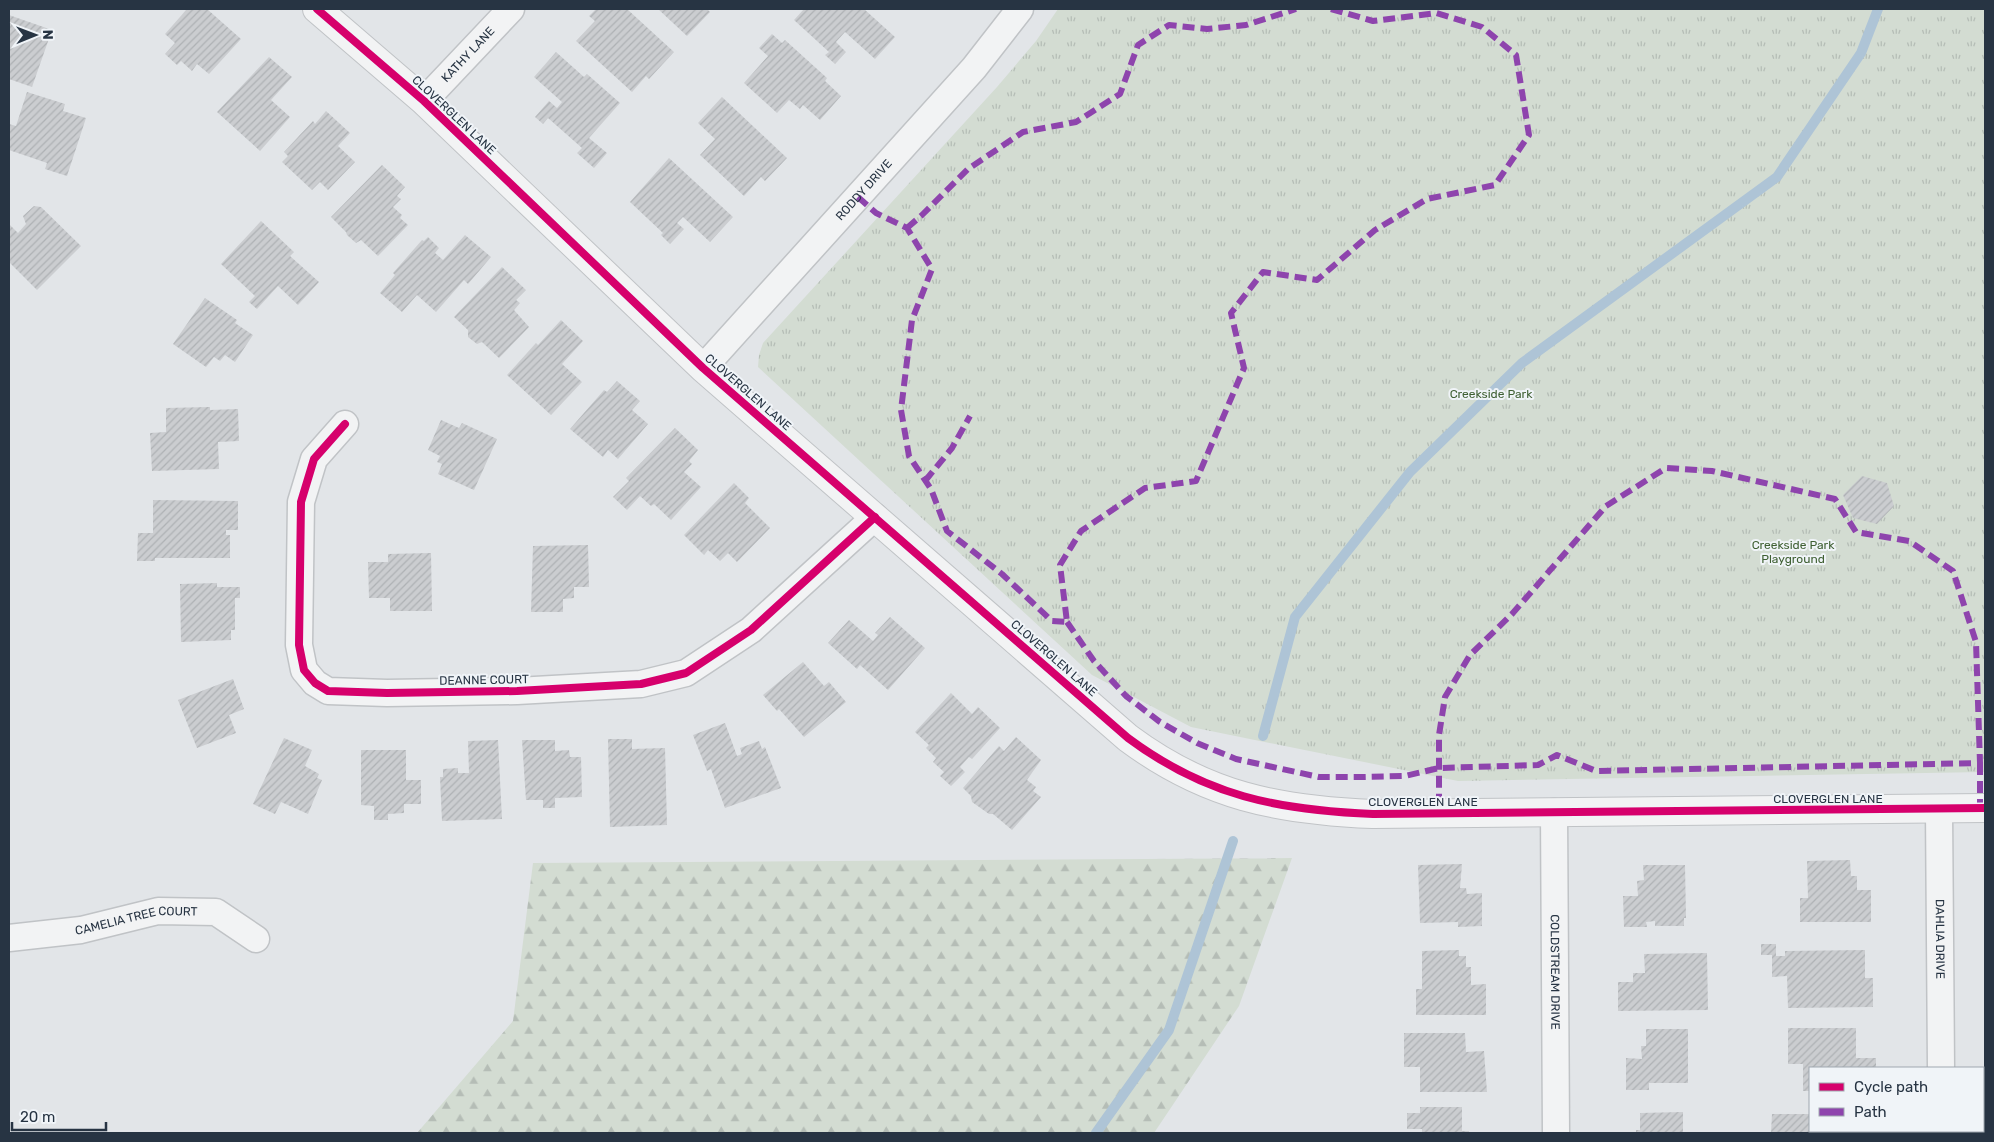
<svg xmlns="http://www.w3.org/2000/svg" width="1994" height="1142" viewBox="0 0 1994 1142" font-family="Rubik,sans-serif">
<defs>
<pattern id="forest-firs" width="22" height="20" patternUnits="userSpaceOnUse" patternTransform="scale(1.25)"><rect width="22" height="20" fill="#d3dcd2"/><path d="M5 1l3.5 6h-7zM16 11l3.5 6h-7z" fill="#b5bdb6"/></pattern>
<pattern id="park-tufts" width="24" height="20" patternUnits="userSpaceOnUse" patternTransform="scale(1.25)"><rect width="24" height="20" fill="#d3dcd2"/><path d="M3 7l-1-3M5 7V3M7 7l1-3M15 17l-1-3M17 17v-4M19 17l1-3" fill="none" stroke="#b5bdb6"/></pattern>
<pattern id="building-hatch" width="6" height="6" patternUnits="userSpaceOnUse" patternTransform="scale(1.25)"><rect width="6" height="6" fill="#cbcdd0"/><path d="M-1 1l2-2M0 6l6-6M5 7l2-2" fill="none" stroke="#aeb1b4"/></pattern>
</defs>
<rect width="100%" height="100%" fill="#e2e5e8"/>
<polygon fill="url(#forest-firs)" points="1292,858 1239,1006 1154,1133 417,1133 513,1021 533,863"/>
<polygon fill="url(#park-tufts)" points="1058,9 1985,9 1985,772 1458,781 1191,727 1092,675 758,367 759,355 763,343 997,87 1036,41"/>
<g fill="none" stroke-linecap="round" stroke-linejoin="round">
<g stroke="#aec4d6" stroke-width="10">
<polyline points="1263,736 1295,617 1410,472 1522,363 1777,177 1861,53 1878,9"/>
<polyline points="1096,1133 1169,1030 1233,841"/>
</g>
</g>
<g fill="url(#building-hatch)">
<polygon points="187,9 207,9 241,39 209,74 197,64 192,71 181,61 177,65 165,54 175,43 165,34"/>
<polygon points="596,9 627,9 674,52 649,79 646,76 632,92 576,41 595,21 589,16"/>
<polygon points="658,9 707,9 710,12 687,36"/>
<polygon points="804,9 864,9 895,37 875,59 845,32 836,42 846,52 835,64 825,55 829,52 794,20"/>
<polygon points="9,15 52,30 32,87 9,79"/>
<polygon points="772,34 782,43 785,40 827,78 825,81 841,96 820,120 803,105 800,109 789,100 777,113 744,83 768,56 759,48"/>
<polygon points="556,52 584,77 587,74 620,103 589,138 607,153 594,168 577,153 582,148 548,118 543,124 535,117 549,101 557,108 562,102 534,77"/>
<polygon points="269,57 292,77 271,100 290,117 260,151 217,112"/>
<polygon points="27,92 65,104 63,111 86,118 67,176 45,169 47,163 9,150 9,124 16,126"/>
<polygon points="722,97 787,158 765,181 761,177 744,196 700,155 715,139 698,123"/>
<polygon points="326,111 350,133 338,146 355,162 328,190 320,182 312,190 282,162 288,156 284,152 313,121 315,124"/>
<polygon points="669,158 733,217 710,242 683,217 677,223 684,229 670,244 661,235 663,233 630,202"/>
<polygon points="382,165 405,187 397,196 401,199 393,207 402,215 400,218 408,225 378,256 361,240 356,243 347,235 346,232 331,217"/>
<polygon points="34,206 41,207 81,246 37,290 9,262 9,224 18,233 26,224 23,216"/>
<polygon points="261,221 294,252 290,256 319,282 298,305 278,286 257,309 249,302 255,296 221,264"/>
<polygon points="465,235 491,257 468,284 464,280 436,312 417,295 402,312 380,293 395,275 393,273 422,240 424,241 428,237 439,248 435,253 443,260"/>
<polygon points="502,267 526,290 516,300 520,303 514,310 529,327 499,358 482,342 477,344 468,337 468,330 454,317"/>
<polygon points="205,298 237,320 235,323 253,335 235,362 225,355 220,361 214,357 206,367 173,344"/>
<polygon points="561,320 583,341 562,364 582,382 551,415 507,375 536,343 538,345"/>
<polygon points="617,381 640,401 632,410 648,424 618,459 608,450 603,457 570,429 604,390 607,392"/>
<polygon points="210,407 210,410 238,409 239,441 218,442 219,469 152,471 150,433 166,432 166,408"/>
<polygon points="441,420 459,428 462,423 497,439 474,490 438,474 442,464 437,462 440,456 428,450"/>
<polygon points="675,428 698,450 689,461 692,464 684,472 701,487 671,520 654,504 651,506 640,496 627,510 613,497 629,481 626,478"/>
<polygon points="1862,476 1887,483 1894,506 1877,524 1853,518 1843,495"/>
<polygon points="734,483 749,498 745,503 770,528 737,562 728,553 720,561 708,550 704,555 684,535"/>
<polygon points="153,500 238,501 238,530 226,530 226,535 230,535 230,558 155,558 155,561 137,561 138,533 153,533"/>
<polygon points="588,545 589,587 574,587 574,598 563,599 563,612 531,612 533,546"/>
<polygon points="431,553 432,611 390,611 390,598 369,598 368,562 388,562 388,554"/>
<polygon points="217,583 217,587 240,587 240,598 235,598 235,630 231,630 231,640 181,642 180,584"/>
<polygon points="890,617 925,648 888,690 860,665 857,669 828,643 849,620 873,641 878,635 875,633"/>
<polygon points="803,662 824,686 829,682 846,702 804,737 779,709 777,711 763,695"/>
<polygon points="233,679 244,709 229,715 236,733 197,748 178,700"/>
<polygon points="951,693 972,714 978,707 1000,728 972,759 969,757 960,767 965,772 951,786 940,776 944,772 933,762 936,758 926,748 929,745 915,732"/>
<polygon points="725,723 737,756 742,754 740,748 759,741 762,749 765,747 781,788 725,808 711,769 707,771 693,735"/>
<polygon points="1016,737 1041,760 1027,780 1036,787 1033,791 1041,797 1012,830 993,814 989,814 972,802 971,796 963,788 999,746 1004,751"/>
<polygon points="284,738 312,750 305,766 319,774 317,778 322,780 308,814 281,802 275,814 253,804"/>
<polygon points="608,739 632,739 632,749 665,748 667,825 610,827"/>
<polygon points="498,740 502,819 442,821 440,777 443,777 443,769 458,768 458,773 469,773 468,741"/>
<polygon points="522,740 555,740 555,751 569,750 570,757 581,757 582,797 555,798 555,808 543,808 543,800 526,800"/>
<polygon points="361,750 406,750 406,780 421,780 421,804 404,804 404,813 388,814 388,820 374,820 374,806 361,805"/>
<polygon points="1850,860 1851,876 1857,876 1857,890 1871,890 1871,922 1800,922 1800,898 1808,898 1807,861"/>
<polygon points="1462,864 1460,888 1466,888 1467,894 1482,893 1482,926 1458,927 1458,922 1420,923 1418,865"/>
<polygon points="1643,865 1685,865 1686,918 1684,918 1684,926 1655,926 1655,921 1646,922 1647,927 1624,927 1623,896 1638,896 1637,881 1644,880"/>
<polygon points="1761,944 1776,944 1776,956 1785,956 1785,951 1865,950 1865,978 1873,978 1873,1007 1788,1008 1787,976 1772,977 1772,955 1761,955"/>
<polygon points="1459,950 1459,956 1466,956 1466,967 1471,967 1471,985 1486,984 1486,1015 1416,1015 1416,989 1422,989 1422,951"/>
<polygon points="1707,953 1708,1010 1618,1011 1618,982 1633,982 1633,973 1645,973 1644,954"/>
<polygon points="1788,1028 1856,1028 1856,1058 1876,1058 1876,1068 1810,1068 1810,1091 1803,1091 1803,1064 1788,1064"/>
<polygon points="1646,1029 1688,1029 1688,1083 1649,1083 1649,1090 1626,1090 1626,1058 1642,1059 1641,1046 1646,1046"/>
<polygon points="1404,1033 1465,1033 1466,1052 1484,1051 1487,1092 1420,1092 1420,1067 1404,1067"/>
<polygon points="1420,1107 1462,1107 1462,1131 1469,1131 1469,1133 1422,1133 1422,1129 1407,1129 1407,1113 1420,1113"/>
<polygon points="1683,1112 1683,1133 1636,1133 1636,1130 1640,1130 1640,1113"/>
<polygon points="1772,1114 1810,1114 1810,1131 1869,1131 1869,1133 1771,1133"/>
</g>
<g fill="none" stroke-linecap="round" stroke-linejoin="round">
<defs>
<g id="minor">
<path id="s1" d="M424,101L511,9"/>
<path id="s2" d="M703,368L974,68L1020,9"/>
<polyline points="345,424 314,459 301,502 299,645 304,670 315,683 328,691 387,693 517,691 641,684 686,673 751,630 875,517"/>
<path id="s3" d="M1939,810L1941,1068"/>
<path id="s4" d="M1554,812L1556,1133"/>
<path id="s5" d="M9,938L81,930L158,911L216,912L256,939"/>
<polyline points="1942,1131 1942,1133"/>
</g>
<path id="tertiary" d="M317,9L424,101L703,368L1128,738C1206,796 1277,810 1373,814L1985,808"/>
</defs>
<use href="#minor" stroke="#c0c3c6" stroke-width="29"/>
<use href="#tertiary" stroke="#c0c3c6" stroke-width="30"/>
<use href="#minor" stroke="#f2f3f4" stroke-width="26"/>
<use href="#tertiary" stroke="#f2f3f4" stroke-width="28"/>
<g stroke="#8e44ad" stroke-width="6" stroke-dasharray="12 6" stroke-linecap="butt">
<polyline points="858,197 876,213 907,228 932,269 912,320 901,410 909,456 931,489 947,531 1002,574 1052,621 1067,622 1060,565 1081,531 1145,488 1196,481 1244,368 1231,313 1263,272 1317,280 1375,230 1427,199 1495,185 1529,135 1516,55 1482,27 1436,13 1373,21 1331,9"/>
<polyline points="907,228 922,215 968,169 1023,132 1076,122 1120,94 1138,45 1169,25 1207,29 1246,25 1296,9"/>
<polyline points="925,481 952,448 970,416"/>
<polyline points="1067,622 1094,661 1126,696 1160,722 1197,743 1236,759 1319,777 1361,777 1405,776 1439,768 1538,765 1557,755 1596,771 1980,763 1976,642 1953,571 1909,541 1856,532 1835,499 1712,471 1666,468 1606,506 1512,614 1470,655 1445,697 1439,735 1439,813"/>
<polyline points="1980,763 1980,808"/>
</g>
<defs>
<g id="cycleway">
<path d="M317,9L424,101L703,368L1128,738C1206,796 1277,810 1373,814L1985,808"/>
<polyline points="345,424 314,459 301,502 299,645 304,670 315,683 328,691 387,693 517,691 641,684 686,673 751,630 875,517"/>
</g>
</defs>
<use href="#cycleway" stroke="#f0f4f8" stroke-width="11"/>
<use href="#cycleway" stroke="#d6006c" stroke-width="8"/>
</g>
<g text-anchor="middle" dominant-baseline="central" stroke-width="4" stroke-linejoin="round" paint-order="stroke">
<g font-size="12" fill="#273443" stroke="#f0f4f8">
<text stroke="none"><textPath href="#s1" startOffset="64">KATHY LANE</textPath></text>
<text transform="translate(454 115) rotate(43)">CLOVERGLEN LANE</text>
<text stroke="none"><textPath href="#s2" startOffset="240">RODDY DRIVE</textPath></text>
<text transform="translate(748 392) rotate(41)">CLOVERGLEN LANE</text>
<text transform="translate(1054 658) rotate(41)">CLOVERGLEN LANE</text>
<text transform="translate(484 680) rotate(-1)">DEANNE COURT</text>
<text x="1828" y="799">CLOVERGLEN LANE</text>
<text x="1423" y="802">CLOVERGLEN LANE</text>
<text stroke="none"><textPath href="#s5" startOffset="129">CAMELIA TREE COURT</textPath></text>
<text stroke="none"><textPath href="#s3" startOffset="129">DAHLIA DRIVE</textPath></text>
<text stroke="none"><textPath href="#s4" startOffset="160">COLDSTREAM DRIVE</textPath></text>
</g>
<g font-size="12" fill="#3f6033" stroke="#f0f4f8">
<text x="1491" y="394">Creekside Park</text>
<text x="1793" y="545">Creekside Park<tspan x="1793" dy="14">Playground</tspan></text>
</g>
</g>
<rect width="1994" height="1142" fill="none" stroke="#273443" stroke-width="20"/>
<rect x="1809" y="1067" width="175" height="65" fill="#f0f4f8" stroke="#a0a7b0"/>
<rect x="1819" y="1083" width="25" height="8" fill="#d6006c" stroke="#a0a7b0"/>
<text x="1854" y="1092" font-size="15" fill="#273443">Cycle path</text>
<rect x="1819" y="1108" width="25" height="8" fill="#8e44ad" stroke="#a0a7b0"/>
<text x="1854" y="1117" font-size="15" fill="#273443">Path</text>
<g transform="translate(35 35) rotate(89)" stroke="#f0f4f8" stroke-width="4" paint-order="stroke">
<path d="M0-4L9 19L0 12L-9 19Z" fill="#273443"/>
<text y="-8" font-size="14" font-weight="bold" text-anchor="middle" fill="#273443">N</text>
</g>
<path d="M12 1122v8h94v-8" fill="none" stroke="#273443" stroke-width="2.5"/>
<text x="20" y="1122" font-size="15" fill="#273443" stroke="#f0f4f8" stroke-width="4" paint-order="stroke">20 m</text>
</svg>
